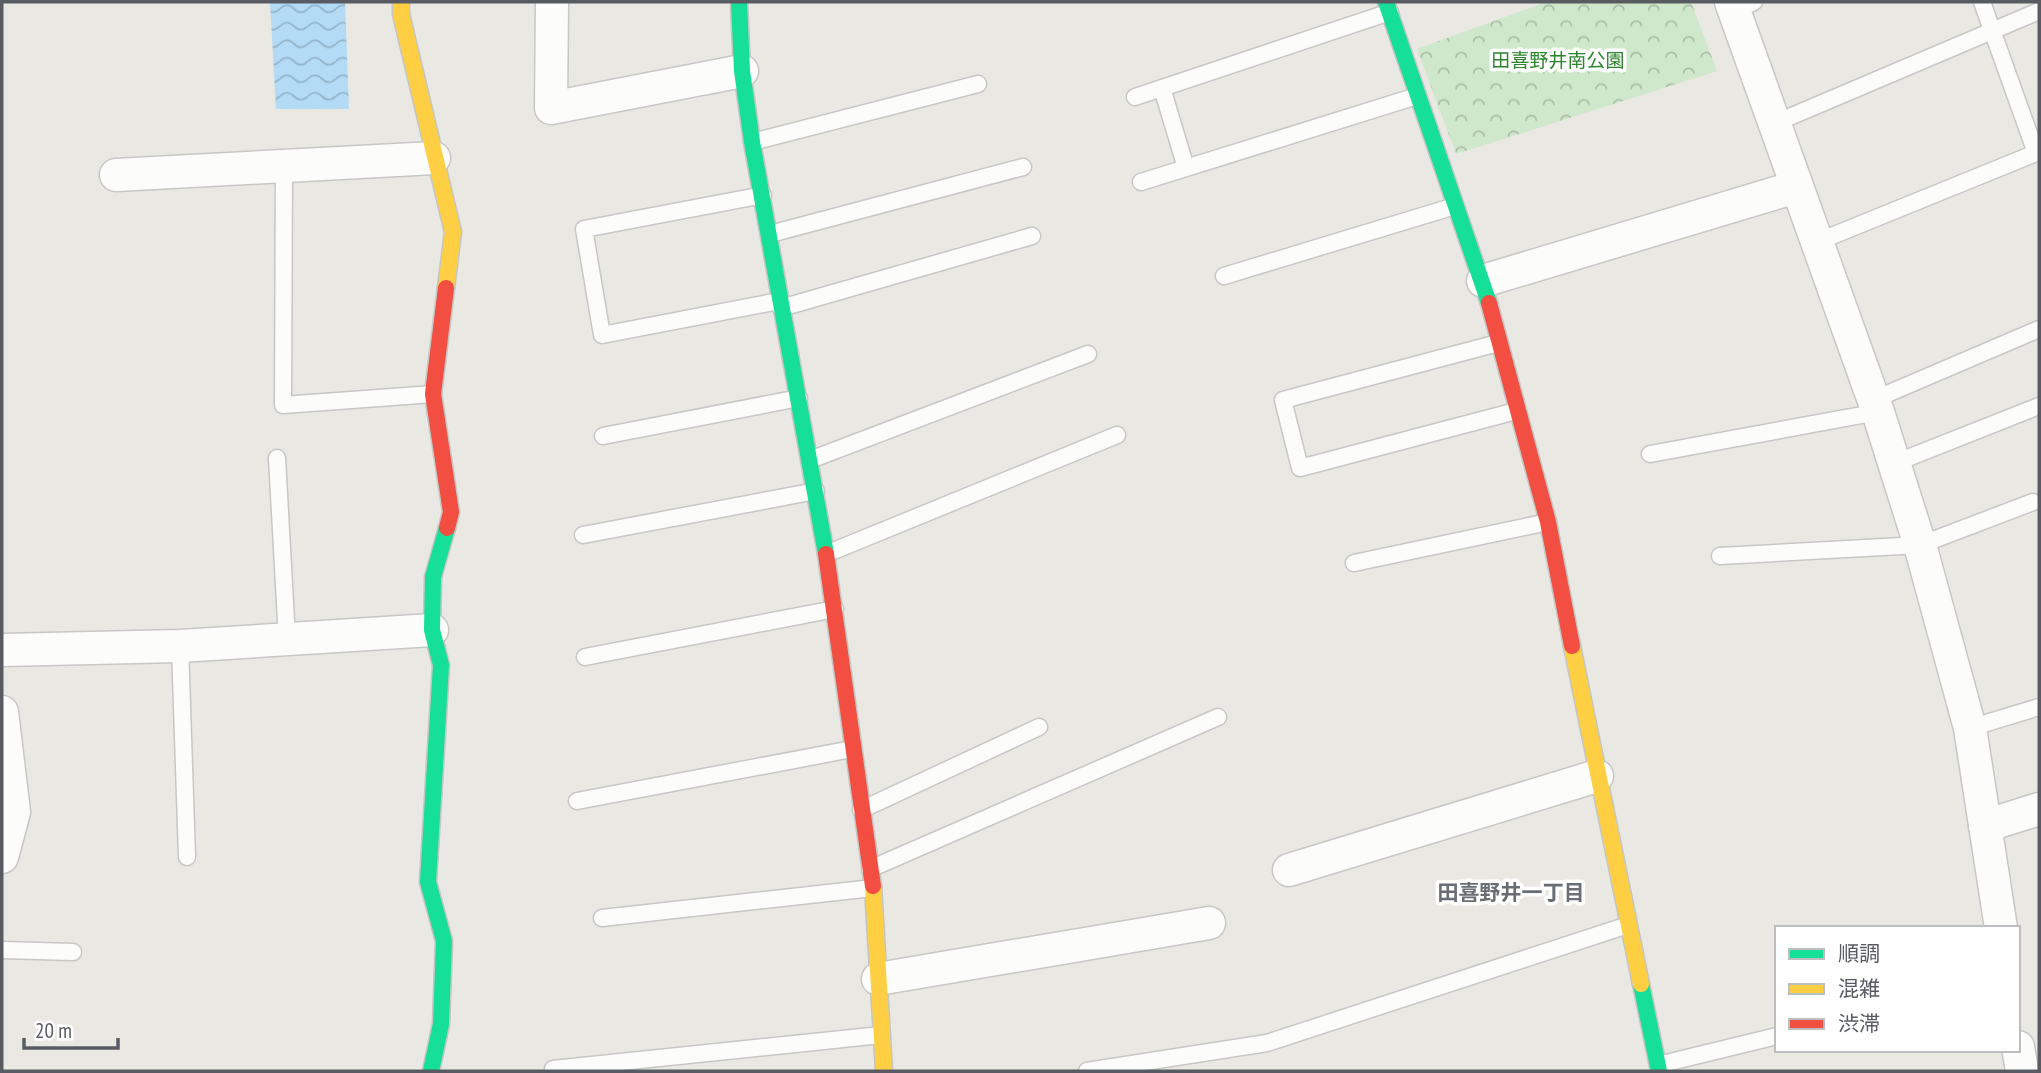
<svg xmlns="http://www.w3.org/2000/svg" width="2041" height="1073" viewBox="0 0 2041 1073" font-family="'PT Sans Narrow','Noto Sans JP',sans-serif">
<defs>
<pattern id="forest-crowns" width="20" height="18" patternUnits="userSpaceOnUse" patternTransform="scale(1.75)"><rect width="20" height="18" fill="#cfe7cb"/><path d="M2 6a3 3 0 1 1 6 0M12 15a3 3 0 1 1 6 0" fill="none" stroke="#abbea8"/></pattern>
<pattern id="water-waves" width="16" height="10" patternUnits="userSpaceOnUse" patternTransform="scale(1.75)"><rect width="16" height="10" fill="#b3dbf6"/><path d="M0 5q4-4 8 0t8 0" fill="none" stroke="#94b5cb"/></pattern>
</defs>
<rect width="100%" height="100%" fill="#eae8e2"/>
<polygon fill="url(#forest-crowns)" points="1546,2 1691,2 1717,71 1456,154 1417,49"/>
<polygon fill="url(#water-waves)" points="270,2 345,2 349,109 276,109"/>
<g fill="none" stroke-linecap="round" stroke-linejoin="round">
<defs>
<g id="lane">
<polyline points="1734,11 1754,2"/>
<polyline points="1162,88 1186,168"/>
<polyline points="1135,97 1390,12"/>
<polyline points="1773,124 2039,11"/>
<polyline points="752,142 978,84"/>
<polyline points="284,165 283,405 433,394"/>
<polyline points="1141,182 1417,96"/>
<polyline points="763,195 584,229 602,335 779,301"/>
<polyline points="770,234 1023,167"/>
<polyline points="1817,242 2036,153 1982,2"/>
<polyline points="1224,276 1455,206"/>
<polyline points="781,308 1032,236"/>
<polyline points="1498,343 1283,400 1300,468 1516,411"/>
<polyline points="1873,400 2039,329"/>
<polyline points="603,436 799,398"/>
<polyline points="1650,454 1878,412"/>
<polyline points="277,458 287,639"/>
<polyline points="810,460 1088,354"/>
<polyline points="1895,463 2039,406"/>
<polyline points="583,535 816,491"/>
<polyline points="826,554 1117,435"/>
<polyline points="1720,556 1920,545 2033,502"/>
<polyline points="1354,563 1548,522"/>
<polyline points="180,646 187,857"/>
<polyline points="585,657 835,609"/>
<polyline points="1970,728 2039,707"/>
<polyline points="577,801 852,749"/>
<polyline points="861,810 1039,727"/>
<polyline points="870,869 1218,717"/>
<polyline points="602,918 873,888"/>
<polyline points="2,950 73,952"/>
<polyline points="1658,1065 1777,1036"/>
<polyline points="553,1069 881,1035"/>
<polyline points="1087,1071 1267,1043 1628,925"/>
</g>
<g id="street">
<polyline points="552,2 551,108 742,71"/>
<polyline points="1731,2 1878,412 1920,545 1970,728 2001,928"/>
<polyline points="116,175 434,158"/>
<polyline points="1483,281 1796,187"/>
<polyline points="2,650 180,646 432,630"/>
<polyline points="2,712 14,812 2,857"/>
<polyline points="1985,826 2039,809"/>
<polyline points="1289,870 1597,776"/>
<polyline points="878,979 1209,923"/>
<polyline points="2018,1047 2022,1071"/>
</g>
<g id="fast">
<polyline points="739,2 742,71 752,142 826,554"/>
<polyline points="1386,2 1489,303"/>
<polyline points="1641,984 1659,1071"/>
<polyline points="431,1071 441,1024 444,941 428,882 441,665 432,630 433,577 447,528"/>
</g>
<g id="slow">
<polyline points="401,2 401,14 453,232 446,288"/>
<polyline points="1572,646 1641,984"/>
<polyline points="873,886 884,1071"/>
</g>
<g id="jam">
<polyline points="446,288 433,394 451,512 447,528"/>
<polyline points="1489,303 1548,522 1572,646"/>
<polyline points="826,554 873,886"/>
</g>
</defs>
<use href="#lane" stroke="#c7c7c6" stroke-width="19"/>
<use href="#street" stroke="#c7c7c6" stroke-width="35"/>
<use href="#fast" stroke="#c5c6c4" stroke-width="19"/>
<use href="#slow" stroke="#c5c6c4" stroke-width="19"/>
<use href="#jam" stroke="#c5c6c4" stroke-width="19"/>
<use href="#lane" stroke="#fcfcfb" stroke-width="16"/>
<use href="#street" stroke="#fcfcfb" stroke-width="32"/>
<use href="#fast" stroke="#16e098" stroke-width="16"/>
<use href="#slow" stroke="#ffcf43" stroke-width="16"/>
<use href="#jam" stroke="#f24e42" stroke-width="16"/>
</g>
<g text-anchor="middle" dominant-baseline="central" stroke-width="7" stroke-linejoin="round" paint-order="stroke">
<g font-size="19" fill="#2d852e" stroke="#fff">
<text x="1558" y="60">田喜野井南公園</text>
</g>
<g font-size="21" font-weight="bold" fill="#696e74" stroke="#fff">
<text x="1511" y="892">田喜野井一丁目</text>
</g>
</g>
<rect width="2041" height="1073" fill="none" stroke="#585c62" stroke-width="7"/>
<rect x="1775" y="926" width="245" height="126" fill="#ffffff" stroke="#bcbec0" stroke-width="2"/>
<rect x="1789" y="949" width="35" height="10" fill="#16e098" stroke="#bcbec0" stroke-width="2"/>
<text x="1838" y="961" font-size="21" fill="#585c62">順調</text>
<rect x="1789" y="984" width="35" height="10" fill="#ffcf43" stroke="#bcbec0" stroke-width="2"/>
<text x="1838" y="996" font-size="21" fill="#585c62">混雑</text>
<rect x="1789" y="1019" width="35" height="10" fill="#f24e42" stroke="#bcbec0" stroke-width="2"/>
<text x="1838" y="1031" font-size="21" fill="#585c62">渋滞</text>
<path d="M24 1038v10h94v-10" fill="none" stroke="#585c62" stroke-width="3.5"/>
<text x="35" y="1038" font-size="21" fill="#585c62" stroke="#ffffff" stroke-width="5" paint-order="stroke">20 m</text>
</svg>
